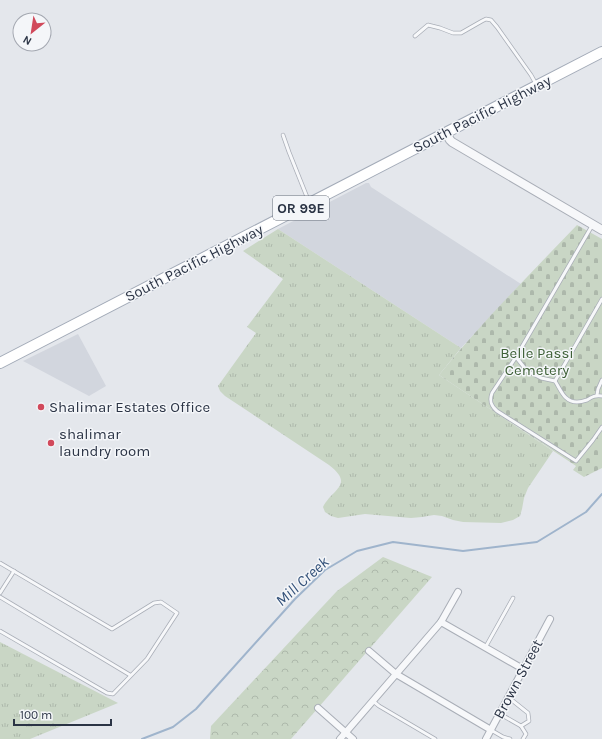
<svg xmlns="http://www.w3.org/2000/svg" width="602" height="739" viewBox="0 0 602 739" font-family="Karla,sans-serif">
<defs>
<pattern id="grass-tufts" width="24" height="20" patternUnits="userSpaceOnUse"><rect width="24" height="20" fill="#c9d6c5"/><path d="M3 7l-1-3M5 7V3M7 7l1-3M15 17l-1-3M17 17v-4M19 17l1-3" fill="none" stroke="#adb8ab"/></pattern>
<pattern id="forest-crowns" width="20" height="18" patternUnits="userSpaceOnUse"><rect width="20" height="18" fill="#c9d6c5"/><path d="M2 6a3 3 0 1 1 6 0M12 15a3 3 0 1 1 6 0" fill="none" stroke="#adb8ab"/></pattern>
<pattern id="cemetery-stones" width="16" height="16" patternUnits="userSpaceOnUse"><rect width="16" height="16" fill="#c9d6c5"/><path d="M2 7V4a2 2 0 0 1 4 0v3zM10 15v-3a2 2 0 0 1 4 0v3z" fill="#adb8ab"/></pattern>
</defs>
<rect width="100%" height="100%" fill="#e4e7ec"/>
<g fill="#d2d6de">
<polygon points="366,183 369,183 371,187 521,284 461,348 278,229"/>
<polygon points="78,334 106,386 89,396 23,361"/>
</g>
<g fill="url(#grass-tufts)">
<path d="M278,229L461,348L439,375L553,451L528,488L524,498L522,509L520,516L513,520L501,523L463,522L453,520L442,516L434,515L422,517L411,518L365,514L338,518L331,516L325,512L323,507C332,489 355,485 329,465L225,396L220,391L218,386L256,333L247,327L283,279L243,251Z"/>
<polygon points="0,642 118,703 30,739 0,739"/>
</g>
<polygon fill="url(#forest-crowns)" points="383,557 432,577 291,739 210,739 211,726 337,591"/>
<path fill="url(#cemetery-stones)" d="M577,225L602,239V468L584,477L573,470L576,466L439,375C482,322 530,274 577,225Z"/>
<g fill="none" stroke-linecap="round" stroke-linejoin="round">
<polyline stroke="#9fb4cc" stroke-width="2" points="142,739 173,727 196,709 295,599 325,570 357,551 393,542 463,551 537,542 586,512 602,494"/>
<defs>
<g id="service">
<polyline points="415,36 428,25 440,28 453,33 461,33 482,21 486,19 491,20 497,27 531,75 536,84"/>
<polyline points="283,135 289,152 309,202"/>
<path d="M593,224L516,357L492,393C489,401 491,406 497,411L576,461L593,440L602,427"/>
<path d="M516,357L527,371L541,378L555,381C561,390 564,402 577,402C581,402 584,401 587,400C592,397 595,395 602,396"/>
<polyline points="555,381 602,299"/>
<polyline points="597,395 598,389 602,380"/>
<polyline points="0,563 112,629 154,603 161,602 177,613 147,659 113,694 107,693 0,631"/>
<polyline points="0,593 14,571"/>
<polyline points="0,597 130,675"/>
<polyline points="485,648 513,598"/>
<polyline points="508,697 528,713 529,721 521,726"/>
<polyline points="373,701 379,706 435,739"/>
<polyline points="500,714 521,726 526,734 523,739"/>
<polyline points="491,730 503,737 510,739"/>
</g>
<g id="minor">
<polyline points="441,622 523,669"/>
<polyline points="369,651 396,674 491,730"/>
<polyline points="318,708 353,739"/>
<polyline points="340,739 441,622 458,592"/>
<polyline points="486,739 550,619"/>
</g>
<polyline id="tertiary" points="446,133 450,140 452,142 602,230"/>
<polyline id="primary" points="0,363 602,52"/>
</defs>
<use href="#service" stroke="#a9aeb7" stroke-width="4.5"/>
<use href="#minor" stroke="#a9aeb7" stroke-width="8"/>
<use href="#tertiary" stroke="#a9aeb7" stroke-width="10"/>
<use href="#primary" stroke="#a3abb8" stroke-width="12"/>
<use href="#service" stroke="#f7f8fa" stroke-width="3"/>
<use href="#minor" stroke="#f7f8fa" stroke-width="6"/>
<use href="#tertiary" stroke="#f7f8fa" stroke-width="8"/>
<use href="#primary" stroke="#fff" stroke-width="10"/>
</g>
<g fill="#d1495b" stroke="#f4f6f9" stroke-width="1.5">
<circle cx="41" cy="407" r="4"/>
<circle cx="51" cy="443" r="4"/>
</g>
<g text-anchor="middle" dominant-baseline="central" stroke-width="3" stroke-linejoin="round" paint-order="stroke">
<rect fill="#f4f6f9" stroke="#676e7b" stroke-width="1" x="273" y="196" width="56" height="24" rx="3"/>
<g font-size="14" font-weight="bold" fill="#2b3445">
<text x="301" y="208">OR 99E</text>
</g>
<g font-size="15" fill="#2b3445" stroke="#f4f6f9">
<text transform="translate(482 114) rotate(-27)">South Pacific Highway</text>
<text transform="translate(194 263) rotate(-27)">South Pacific Highway</text>
<text transform="translate(518 679) rotate(-62)">Brown Street</text>
</g>
<g font-size="15" fill="#3f6138" stroke="#f4f6f9">
<text x="537" y="353">Belle Passi<tspan x="537" dy="17">Cemetery</tspan></text>
</g>
<g font-size="15" fill="#2b3445" stroke="#f4f6f9" text-anchor="start">
<text x="49" y="407">Shalimar Estates Office</text>
<text x="59" y="434">shalimar<tspan x="59" dy="17">laundry room</tspan></text>
</g>
<g font-size="16" font-style="italic" fill="#34527a" stroke="#f4f6f9">
<text transform="translate(302 581) rotate(-42)">Mill Creek</text>
</g>
</g>
<g transform="translate(32 32) rotate(210)"><circle r="19" fill="#f4f6f9" stroke="#a4a8b1"/>
<path d="M0-3L7 15L0 10L-7 15Z" fill="#d1495b"/>
<text y="-6" font-size="11" font-weight="bold" text-anchor="middle" fill="#2b3445">N</text>
</g>
<path d="M14 719v6h97v-6" fill="none" stroke="#2b3445" stroke-width="2"/>
<text x="20" y="719" font-size="12" fill="#2b3445" stroke="#f4f6f9" stroke-width="3" paint-order="stroke">100 m</text>
</svg>
